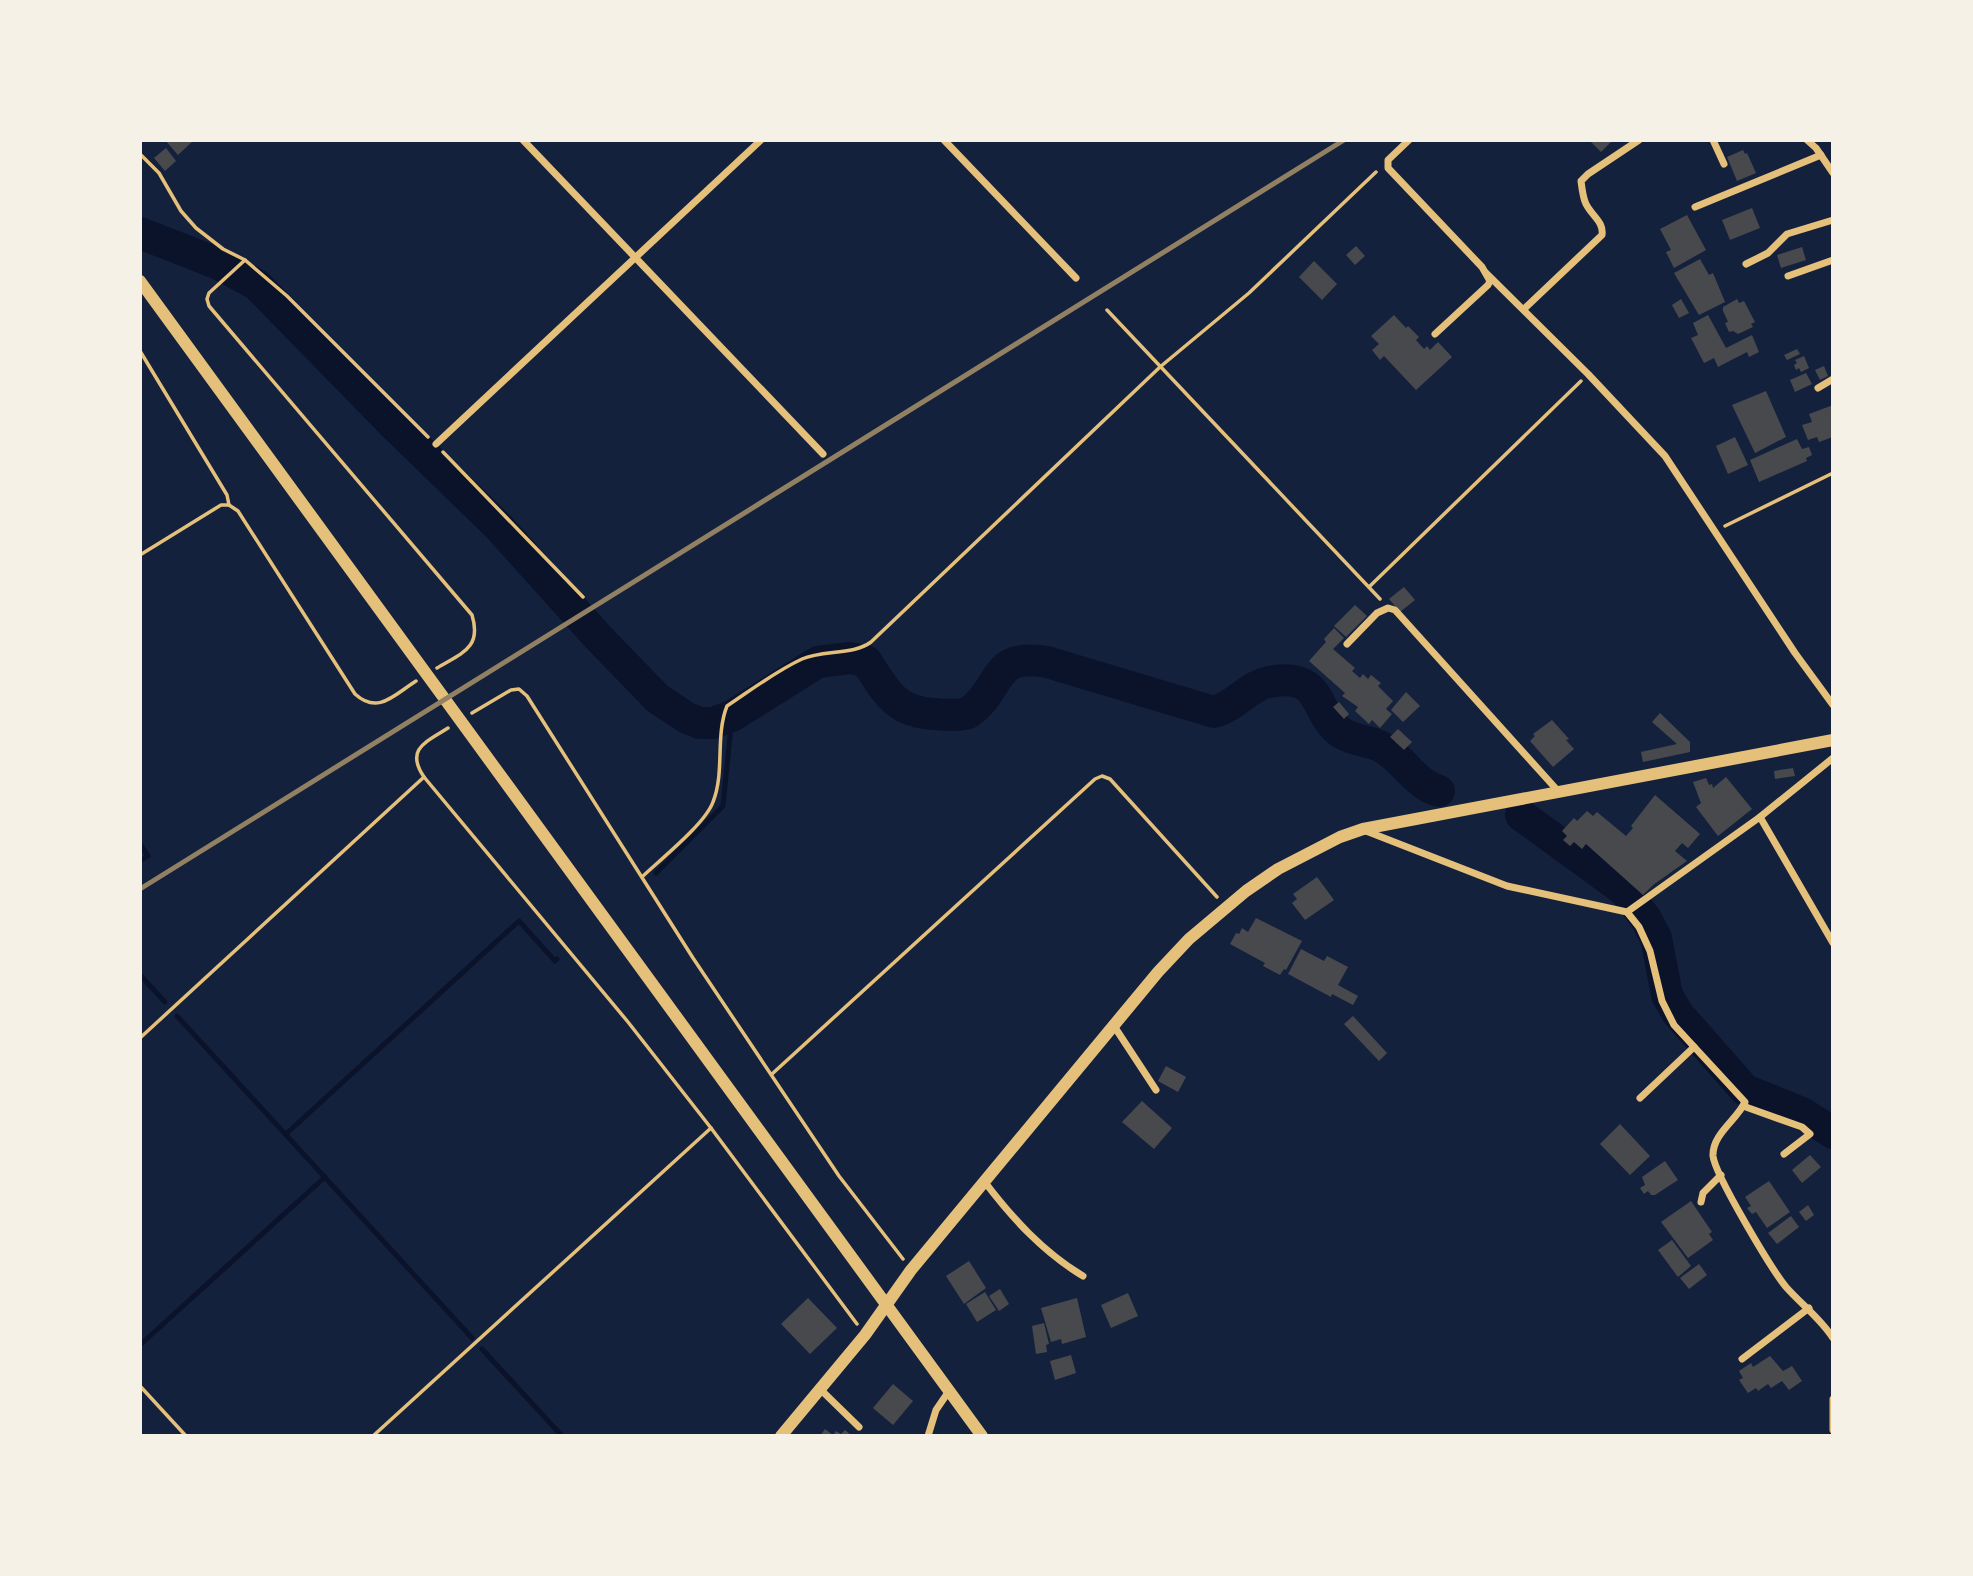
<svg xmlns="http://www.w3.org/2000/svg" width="1973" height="1576" viewBox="0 0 1973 1576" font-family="'Noto Sans',sans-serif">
<rect width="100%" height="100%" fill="#14213d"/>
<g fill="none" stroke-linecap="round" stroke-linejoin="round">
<g stroke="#0b132b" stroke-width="5">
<polyline points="140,844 148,856 140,861"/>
<polyline points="656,873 723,806 732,716"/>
<polyline points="140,975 165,1002"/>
<polyline points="177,1016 472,1338"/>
<polyline points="286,1134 519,921 555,961 557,959"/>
<polyline points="140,1345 325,1177"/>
<polyline points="482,1349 562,1436"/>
</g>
<g stroke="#0b132b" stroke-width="32">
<path d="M140,233L219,264L257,285L393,424L498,526L598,637L657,698L687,718L700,723H713L732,716L818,662L850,658L866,661C886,691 895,713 935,714C947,715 957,716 968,713C1004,688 990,652 1047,662L1214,712C1238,705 1249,684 1274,681C1324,674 1314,713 1340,732C1354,742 1372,740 1385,749C1406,762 1415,784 1439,791"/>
<polyline points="1521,815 1624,890 1646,919 1656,938 1667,995 1678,1014 1745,1090 1802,1113 1833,1133"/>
</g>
</g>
<g fill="#48494c">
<polygon points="165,140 194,140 178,155"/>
<polygon points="1589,140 1613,140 1601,152"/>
<polygon points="166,148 176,161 165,171 154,158"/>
<polygon points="1743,150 1745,154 1747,153 1756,173 1737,181 1727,157"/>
<polygon points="1752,208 1760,228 1730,240 1722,220"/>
<polygon points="1687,215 1706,250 1674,268 1666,252 1671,250 1660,229"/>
<polygon points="1356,246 1365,256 1355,265 1346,255"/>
<polygon points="1802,247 1806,260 1781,268 1777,255"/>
<polygon points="1700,259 1709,275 1713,273 1725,302 1699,315 1674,273"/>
<polygon points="1314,261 1337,284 1322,300 1299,277"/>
<polygon points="1681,299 1689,313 1679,318 1672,305"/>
<polygon points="1737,299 1739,303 1744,301 1755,322 1751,324 1753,327 1738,334 1733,331 1729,332 1725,323 1728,322 1723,311 1723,307"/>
<polygon points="1394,315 1406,328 1408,326 1419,337 1416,340 1424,349 1427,346 1430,350 1438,342 1452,357 1416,390 1384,356 1380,360 1372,350 1379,344 1371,336"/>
<polygon points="1708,315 1726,348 1752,335 1759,352 1749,357 1747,352 1718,367 1714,358 1704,363 1691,338 1698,335 1693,323"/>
<polygon points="1797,349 1800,354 1787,360 1784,355"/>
<polygon points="1804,356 1809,368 1801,372 1799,368 1796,370 1794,365 1797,363 1795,360"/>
<polygon points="1824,366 1828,376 1820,380 1815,370"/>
<polygon points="1806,373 1812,384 1795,392 1790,380"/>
<polygon points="1766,391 1786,437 1755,453 1732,405"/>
<polygon points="1833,405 1833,437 1819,442 1817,437 1808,440 1802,425 1812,422 1809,414"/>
<polygon points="1735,437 1748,465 1728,474 1716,446"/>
<polygon points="1797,439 1802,449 1809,447 1812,455 1806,458 1807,461 1759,482 1750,460"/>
<polygon points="1404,587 1415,600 1400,612 1389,599"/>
<polygon points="1355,605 1367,616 1346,637 1334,626"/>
<polygon points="1334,628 1344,638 1333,649 1355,668 1352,671 1360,678 1363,674 1368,679 1371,675 1381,683 1378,686 1393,701 1386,709 1392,714 1380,728 1372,720 1369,724 1355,711 1358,707 1342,696 1345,693 1309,661 1326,642 1324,639"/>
<polygon points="1406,692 1420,706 1403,722 1391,710"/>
<polygon points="1339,702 1349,714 1344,719 1333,707"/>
<polygon points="1660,713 1690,742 1690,752 1643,762 1641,752 1677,744 1652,722"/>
<polygon points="1552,720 1569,739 1566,740 1574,749 1553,767 1530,741 1535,736 1533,734"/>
<polygon points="1398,729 1412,742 1404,750 1390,737"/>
<polygon points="1793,768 1795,776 1775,779 1774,771"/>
<polygon points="1726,777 1752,809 1718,836 1696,807 1701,803 1693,782 1706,778 1709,785 1712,784 1713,788"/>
<polygon points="1655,795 1700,834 1688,848 1682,843 1675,851 1687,861 1653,885 1643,895 1586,844 1582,849 1574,842 1570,846 1563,840 1567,836 1562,831 1574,818 1577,821 1587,811 1593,816 1597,812 1626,836 1633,828 1631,826"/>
<polygon points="1317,877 1334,900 1305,920 1292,903 1297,899 1293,894"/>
<polygon points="1256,918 1302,941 1286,970 1284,969 1280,975 1263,966 1265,963 1230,944 1236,933 1239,934 1242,928 1248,932"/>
<polygon points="1301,949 1324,961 1327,956 1348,967 1338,985 1358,996 1353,1005 1332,994 1331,997 1288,974"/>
<polygon points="1353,1016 1387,1053 1379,1061 1344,1024"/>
<polygon points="1166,1066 1186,1077 1178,1092 1158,1081"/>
<polygon points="1142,1101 1172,1128 1154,1149 1122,1122"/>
<polygon points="1620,1124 1650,1156 1630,1175 1600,1144"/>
<polygon points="1810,1155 1821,1167 1802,1183 1792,1170"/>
<polygon points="1665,1161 1678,1180 1655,1195 1651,1195 1648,1191 1644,1194 1640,1188 1645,1185 1642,1177"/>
<polygon points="1769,1181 1790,1212 1767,1228 1756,1212 1752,1214 1747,1208 1751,1206 1745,1197"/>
<polygon points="1691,1201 1712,1232 1709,1234 1713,1240 1688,1258 1661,1222"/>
<polygon points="1808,1205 1814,1215 1806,1221 1799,1212"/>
<polygon points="1791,1216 1799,1227 1777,1244 1768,1233"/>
<polygon points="1672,1240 1691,1266 1678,1277 1658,1250"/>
<polygon points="969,1261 986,1288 964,1304 946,1276"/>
<polygon points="1699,1264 1707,1275 1689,1289 1680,1278"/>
<polygon points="1000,1289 1009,1304 999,1311 989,1296"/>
<polygon points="985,1292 996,1310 977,1322 966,1304"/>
<polygon points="1128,1293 1138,1316 1111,1328 1101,1305"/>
<polygon points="808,1298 837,1328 810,1354 781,1324"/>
<polygon points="1077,1298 1086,1337 1062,1344 1061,1339 1051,1342 1041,1308"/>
<polygon points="1044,1323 1049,1344 1046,1345 1047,1352 1036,1354 1032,1326"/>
<polygon points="1071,1355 1076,1373 1055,1380 1050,1361"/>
<polygon points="1770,1356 1783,1371 1792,1366 1802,1381 1789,1390 1782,1381 1771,1388 1768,1384 1758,1391 1756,1388 1748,1393 1739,1380 1743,1378 1739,1371 1751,1363 1753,1367"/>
<polygon points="893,1384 913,1401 893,1425 873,1408"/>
<polygon points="825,1429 833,1435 836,1431 841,1434 845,1430 852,1436 820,1436"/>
</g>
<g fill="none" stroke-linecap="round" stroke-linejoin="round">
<g stroke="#e5c07b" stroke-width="3.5">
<polyline points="140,154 159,173 181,211 196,228 223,249 245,260 287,296 428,437"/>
<path d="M245,260L209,293L207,299L209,306L472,615C482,648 462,653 437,668"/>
<polyline points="1107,310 1380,599"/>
<path d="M140,351L227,495L229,505L238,511L355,694C378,715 394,695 416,681"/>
<polyline points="443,452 583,597"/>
<polyline points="1725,526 1833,473"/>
<polyline points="140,555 221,505 229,505"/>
<polyline points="1369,587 1581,381"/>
<polyline points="472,713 511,690 519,689 527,696 693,958 839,1176 903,1259"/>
<path d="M448,728C426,742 405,749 424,777L628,1022L711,1128L857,1324"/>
<path d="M642,877C661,859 705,824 713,802C725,772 715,736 727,706C751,690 776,671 802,659C823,650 854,655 871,642L1160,367L1249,293L1376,172"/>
<polyline points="140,1038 424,777"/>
<polyline points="772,1074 1095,779 1102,776 1110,779 1217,897"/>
<polyline points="140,1386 186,1436"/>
<polyline points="373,1436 711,1128"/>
</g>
<g stroke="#e5c07b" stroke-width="7">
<polyline points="523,140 823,454"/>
<polyline points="944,140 1076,278"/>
<polyline points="1409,140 1388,160 1388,168 1482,267 1490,281 1488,285 1435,334"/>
<polyline points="1713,140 1724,164"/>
<polyline points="1807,140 1816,148 1833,173"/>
<polyline points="1695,207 1821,155"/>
<polyline points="1746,264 1768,253 1787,234 1833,220"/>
<polyline points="1486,273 1588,374 1665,456 1795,653 1833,705"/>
<polyline points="1788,276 1833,260"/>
<path d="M1524,309L1602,235C1604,222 1592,216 1586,204C1583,198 1582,189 1581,181L1588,174L1639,140"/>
<polyline points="1818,388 1833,379"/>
<polyline points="436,444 761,140"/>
<polyline points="1347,644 1377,613 1388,608 1395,610 1558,791"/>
<polyline points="1760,817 1833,943"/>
<polyline points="1366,831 1507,886 1627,912 1760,817 1833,758"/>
<path d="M1627,912L1639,927L1650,951L1662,1001L1674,1025L1745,1102C1737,1120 1712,1134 1713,1156C1715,1175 1772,1270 1786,1287C1802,1305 1820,1318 1833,1338"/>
<polyline points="1114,1026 1156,1090"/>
<polyline points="1640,1098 1694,1047"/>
<polyline points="1743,1106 1802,1127 1810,1134 1784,1154"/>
<path d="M984,1181C1012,1218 1043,1252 1083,1276"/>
<polyline points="1701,1202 1703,1193 1721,1175"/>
<polyline points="1742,1359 1809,1308"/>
<polyline points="820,1389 859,1427"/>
<polyline points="1833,1399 1833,1430"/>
<polyline points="928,1436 936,1410 949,1391"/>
</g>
<g stroke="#e5c07b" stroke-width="12">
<polyline points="140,281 982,1436"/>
<polyline points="781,1436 865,1335 911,1270 1158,972 1189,939 1246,891 1278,869 1340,837 1363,829 1833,740"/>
</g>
<polyline stroke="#918062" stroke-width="5" points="140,889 1344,140"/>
</g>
<rect width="1973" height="1576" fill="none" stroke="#f6f1e7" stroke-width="284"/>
</svg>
